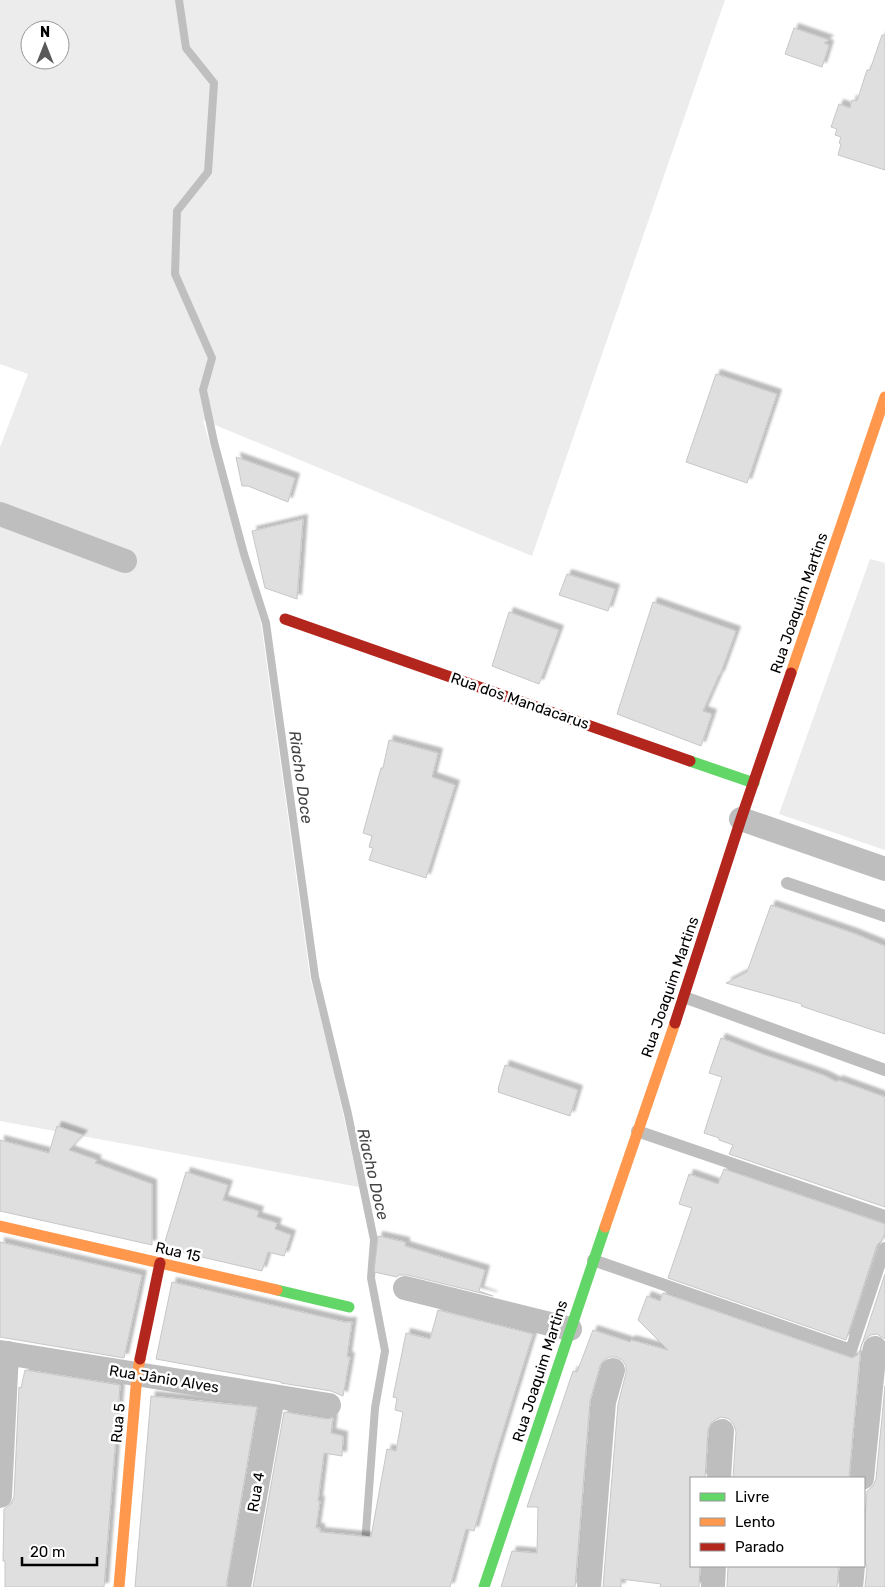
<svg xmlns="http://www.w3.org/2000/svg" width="885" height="1587" viewBox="0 0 885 1587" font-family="Rubik,sans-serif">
<defs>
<filter id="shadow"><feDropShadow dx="4.5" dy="-4.5" stdDeviation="1" flood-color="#0004"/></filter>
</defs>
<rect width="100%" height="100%" fill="#fff"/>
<g fill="#ececec" fill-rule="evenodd">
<path d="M0,0H725L532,556L203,420L261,623L310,977L330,1054L359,1187L0,1121V447L28,374L0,364ZM30,30H60V60H30Z"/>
<polygon points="870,559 885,563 885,850 779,814"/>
</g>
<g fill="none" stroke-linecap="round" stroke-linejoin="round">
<polyline stroke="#bfbfbf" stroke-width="8" points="179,0 186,48 214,83 208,172 177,211 175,274 212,358 203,390 214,442 244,554 266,623 315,977 348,1114 374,1240 371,1278 385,1351 375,1408 365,1545"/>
</g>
<g fill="#dfdfdf" stroke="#c7c7c7" filter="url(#shadow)">
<polygon points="794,28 829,40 824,43 829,45 822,67 785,54"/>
<polygon points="882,35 885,35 885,170 838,155 841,144 839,143 841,137 835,135 837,129 831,127 839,104 850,108 852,100 857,101 867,70 870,70"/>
<polygon points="716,374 777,394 747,483 686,462"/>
<polygon points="236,457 295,478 288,502 248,486 242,486"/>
<polygon points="303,519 297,599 265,588 252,531"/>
<polygon points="567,574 615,589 608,611 559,595"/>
<polygon points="653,602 736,631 720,675 719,675 703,711 712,714 701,746 617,714"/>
<polygon points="509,612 559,630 539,684 492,666"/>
<polygon points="389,740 438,753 432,777 455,785 426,878 369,860 373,848 369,847 372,836 363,833 381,768 383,768"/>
<polygon points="771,905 853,933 885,946 885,1034 801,1006 802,1004 726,983 747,972"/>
<polygon points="721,1038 762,1054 823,1075 837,1082 838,1080 885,1097 885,1207 729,1154 733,1145 719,1140 719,1138 704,1133 722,1077 709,1073"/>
<polygon points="505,1065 578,1090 570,1116 498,1092 499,1089 498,1089"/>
<polygon points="57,1126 83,1135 69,1150 97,1160 95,1163 152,1184 152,1245 0,1211 0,1140 49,1153"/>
<polygon points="724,1169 885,1224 885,1233 882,1240 877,1245 846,1340 668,1278 692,1208 679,1204 689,1174 718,1184"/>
<polygon points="186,1172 228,1185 223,1200 259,1211 257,1217 277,1223 275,1229 291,1235 284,1256 268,1252 262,1271 163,1248"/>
<polygon points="378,1236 405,1242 405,1246 485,1270 479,1291 493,1296 408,1275 399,1275 397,1277 374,1272"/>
<polygon points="0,1242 142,1275 124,1358 0,1337"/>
<polygon points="885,1274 885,1339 877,1334 870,1335 864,1340 861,1346 849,1478 733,1478 736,1432 734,1425 729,1419 722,1417 716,1419 711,1423 708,1430 705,1478 691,1478 691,1566 700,1566 699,1587 660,1587 661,1584 621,1579 621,1587 603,1587 618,1404 626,1373 626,1366 622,1360 616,1357 609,1357 603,1361 600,1366 590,1401 575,1587 501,1587 512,1551 537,1553 538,1507 527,1507 573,1371 577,1372 593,1330 630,1342 631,1340 668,1350 638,1320 647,1296 660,1301 663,1293 852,1358 856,1356 859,1353"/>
<polygon points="172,1282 345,1322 352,1322 347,1357 350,1357 343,1396 331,1391 281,1383 281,1382 156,1359"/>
<polygon points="438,1310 533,1334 494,1460 474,1531 466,1529 450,1587 253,1587 284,1412 327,1419 333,1418 331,1433 343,1436 342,1456 324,1453 318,1501 320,1501 316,1528 320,1528 320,1532 371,1537 387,1449 396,1451 403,1412 395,1410 397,1398 393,1397 406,1333 430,1339"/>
<polygon points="25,1370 120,1385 104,1587 5,1587 5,1561 3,1561 4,1509 11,1504 14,1497 19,1387 21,1388"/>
<polygon points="885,1386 885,1587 865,1587 867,1567 864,1558 864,1532 867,1491 873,1486 876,1479"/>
<polygon points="151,1396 257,1407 226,1587 135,1587"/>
<polygon points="728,1566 839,1566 837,1587 727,1587"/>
</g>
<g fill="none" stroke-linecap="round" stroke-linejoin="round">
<g stroke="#bebebe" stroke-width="12">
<polyline points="787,883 885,916"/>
<polyline points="684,997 885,1070"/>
<polyline points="637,1131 885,1216"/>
<polyline points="593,1260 851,1350 885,1248"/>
</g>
<g stroke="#bebebe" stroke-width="24">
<polyline points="0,514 125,561"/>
<polyline points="741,819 885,869"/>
<polyline points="405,1288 570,1329"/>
<polyline points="0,1352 329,1405"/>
<polyline points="719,1478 722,1431"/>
<polyline points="862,1478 875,1348"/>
<polyline points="0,1496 7,1353"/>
<polyline points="239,1587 273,1397"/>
<polyline points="589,1587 604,1402 613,1370"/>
<polyline points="713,1587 714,1566"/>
<polyline points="851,1587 853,1566"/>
</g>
<g stroke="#63d668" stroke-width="11">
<polyline points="690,761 754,783"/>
<polyline points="277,1290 349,1307"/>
<polyline points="484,1587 605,1227"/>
</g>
<g stroke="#ff974d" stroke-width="11">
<polyline points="791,673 885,397"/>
<polyline points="0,1226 277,1290"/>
<polyline points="605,1227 675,1023"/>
<polyline points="119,1587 137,1375 140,1359"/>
</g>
<g stroke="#b3261e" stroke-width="11">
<polyline points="285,619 690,761"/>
<polyline points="675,1023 741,819 791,673"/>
<polyline points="140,1359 160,1263"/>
</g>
</g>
<g text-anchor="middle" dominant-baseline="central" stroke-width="5" stroke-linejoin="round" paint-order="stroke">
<g font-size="15" fill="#000" stroke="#fff">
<text transform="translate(799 603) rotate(-71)">Rua Joaquim Martins</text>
<text transform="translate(520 701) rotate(19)">Rua dos Mandacarus</text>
<text transform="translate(670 987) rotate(-71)">Rua Joaquim Martins</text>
<text transform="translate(178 1252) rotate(13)">Rua 15</text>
<text transform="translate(540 1371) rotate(-72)">Rua Joaquim Martins</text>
<text transform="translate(164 1379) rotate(9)">Rua Jânio Alves</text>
<text transform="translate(118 1423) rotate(-85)">Rua 5</text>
<text transform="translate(256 1492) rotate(-80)">Rua 4</text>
</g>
<g font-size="16" font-style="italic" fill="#444" stroke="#fff">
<text transform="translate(301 777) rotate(82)">Riacho Doce</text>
<text transform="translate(373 1174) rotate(77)">Riacho Doce</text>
</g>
</g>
<rect x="690" y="1477" width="175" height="90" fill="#ffffff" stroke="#999999"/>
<rect x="700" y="1493" width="25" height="8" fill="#63d668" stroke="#999999"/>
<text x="735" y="1502" font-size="15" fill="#000000">Livre</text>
<rect x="700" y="1518" width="25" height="8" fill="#ff974d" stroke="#999999"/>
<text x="735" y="1527" font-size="15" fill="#000000">Lento</text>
<rect x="700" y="1543" width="25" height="8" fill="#b3261e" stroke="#999999"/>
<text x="735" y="1552" font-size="15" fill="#000000">Parado</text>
<g transform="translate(45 45)"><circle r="24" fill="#ffffff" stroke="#999999"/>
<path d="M0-4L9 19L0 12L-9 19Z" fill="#595959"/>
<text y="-8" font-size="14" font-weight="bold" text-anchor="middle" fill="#000000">N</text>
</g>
<path d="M22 1557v8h75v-8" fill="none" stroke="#000000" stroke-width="2.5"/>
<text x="30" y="1557" font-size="15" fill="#000000" stroke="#ffffff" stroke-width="4" paint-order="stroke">20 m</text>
</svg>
